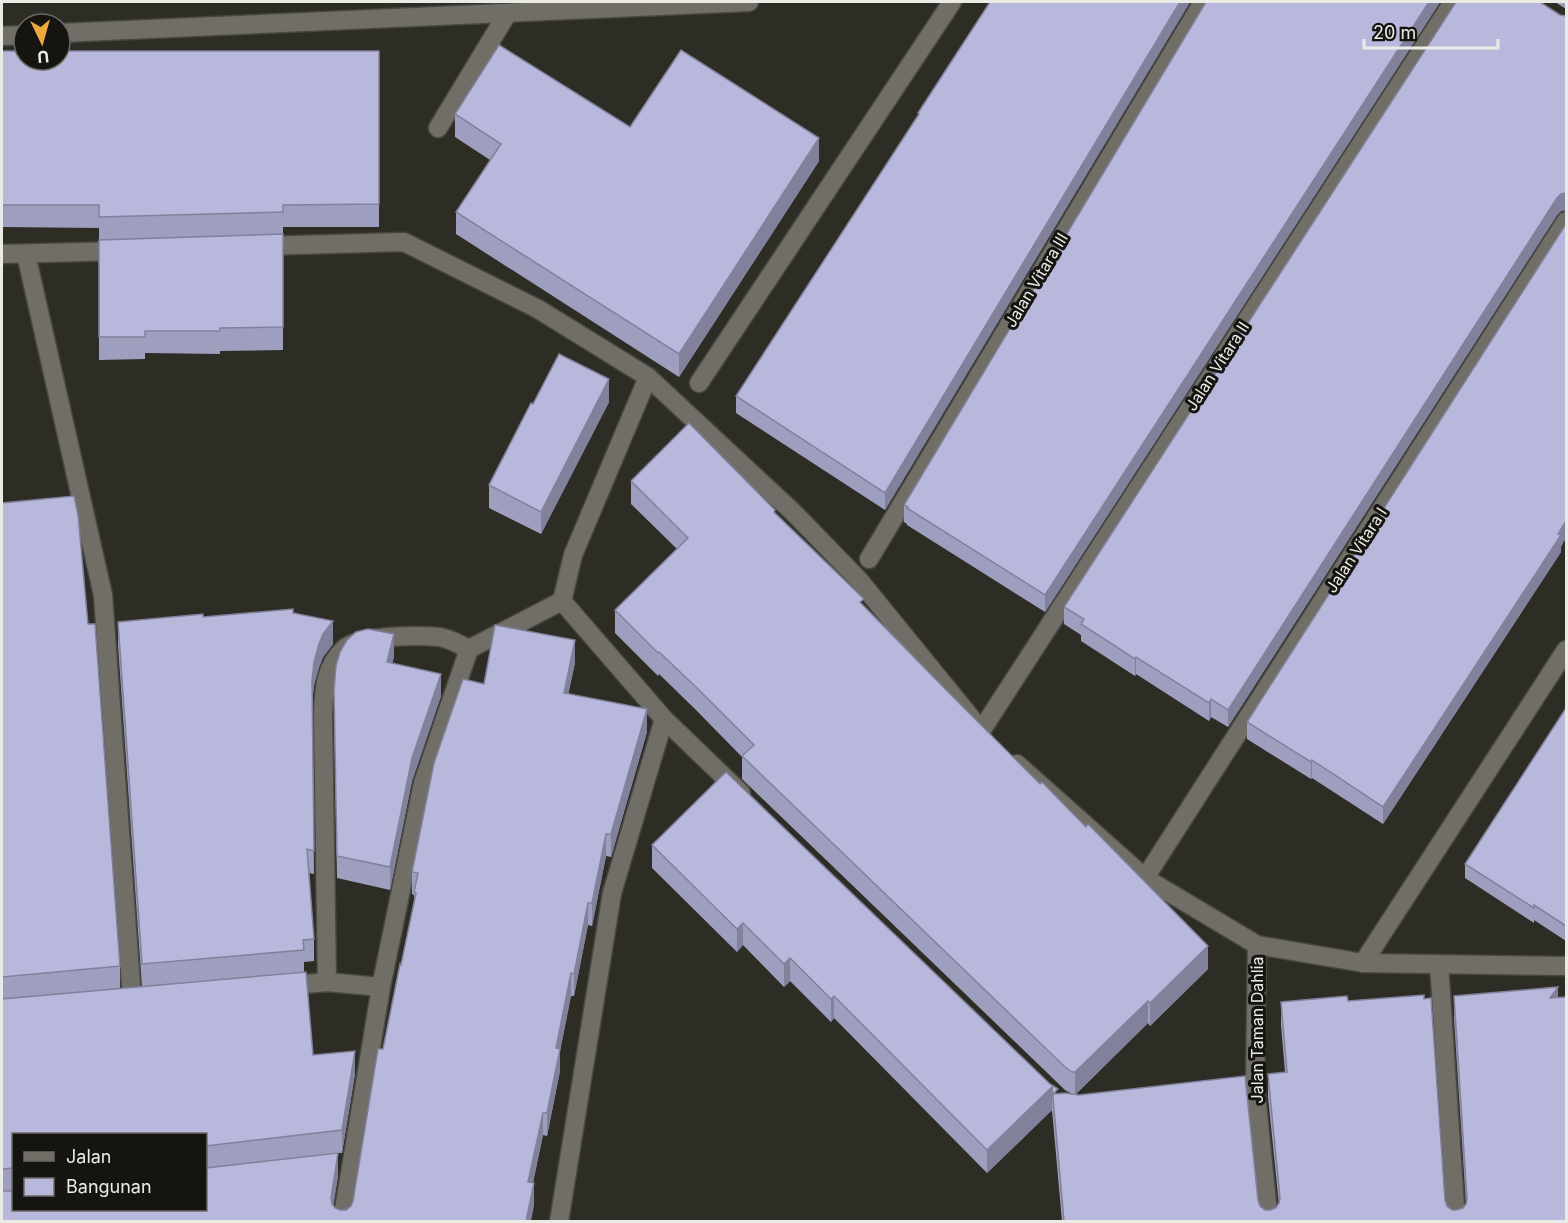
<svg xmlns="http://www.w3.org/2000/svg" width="1568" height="1223" viewBox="0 0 1568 1223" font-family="Inter,sans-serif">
<rect width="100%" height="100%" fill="#2d2c25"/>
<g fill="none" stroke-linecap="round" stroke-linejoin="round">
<defs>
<g id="minor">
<polyline points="60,33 749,2"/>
<polyline points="2,36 24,35"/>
<polyline points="438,128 507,14"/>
<polyline points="259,246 404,242 538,309 648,377 794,513 859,580 972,719"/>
<polyline points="2,254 123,251"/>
<polyline points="26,254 103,595 132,999"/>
<polyline points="699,383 952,2"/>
<polyline points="869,559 1203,2"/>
<polyline points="562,601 664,719 741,793"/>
<polyline points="981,731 1453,2"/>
<polyline points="1017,764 1145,878 1257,945 1363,963 1566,966"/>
<polyline points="1145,878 1566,221"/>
<polyline points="1257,945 1255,1085 1269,1222"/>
<polyline points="1363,963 1566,650"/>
<polyline points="1439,964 1456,1222"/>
<path d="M327,982L323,713C324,690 325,666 344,649C358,635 419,635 439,637C449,638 460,645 469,649"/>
<polyline points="284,986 327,982 381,987"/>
<polyline points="1224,1089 1255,1085"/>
<polyline points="342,1222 381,987 423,783 469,649 562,601 573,555 648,377"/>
<polyline points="559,1222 612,893 664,719"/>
</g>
</defs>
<use href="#minor" stroke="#484842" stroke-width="21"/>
<use href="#minor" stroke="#706e67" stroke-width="18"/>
</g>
<g fill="#9e9ebe" fill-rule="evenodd">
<polygon points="990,2 1190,2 885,510 736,413 736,396 918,117 918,113"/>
<polygon points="1206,2 1440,2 1045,612 907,525 907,524 904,522 904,505"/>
<polygon points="1555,2 1566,2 1566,9"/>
<polygon points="1560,15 1566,16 1566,210 1561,211 1557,215 1228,727 1211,717 1209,721 1136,674 1135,676 1081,641 1081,635 1064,624 1064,607"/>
<polygon points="2,51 379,51 379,227 283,227 283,350 220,351 220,354 145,353 145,359 99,360 99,228 2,227"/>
<polygon points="455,114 630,127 819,161 679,377 456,234 456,212 490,160 455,137"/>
<polygon points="609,402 541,534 489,508 489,485 533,404"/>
<polygon points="631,481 775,513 1208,969 1150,1026 1148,1023 1075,1095 1258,1200 1260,1206 1265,1210 1270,1210 1276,1208 1279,1205 1268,1097 1268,1074 1285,1072 1281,1025 1281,1002 1348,1001 1447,1206 1452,1210 1456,1210 1463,1208 1466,1204 1454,1019 1454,996 1558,998 1566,1221 1062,1221 1052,1110 987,1173 834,1018 831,1022 790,981 784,987 743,945 737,952 652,868 652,845 1058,1094 1072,1094 1065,1090 742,779 742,757 696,710 659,674 658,676 615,633 615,610 677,549 631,504"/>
<path d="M2,503L88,624L120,966V989L142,987L118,645V622L203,617L293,613L333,644L323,657L319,667L314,685L312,701L314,874L309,873L314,939V961L304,962V973L313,1055L355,1074L342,1153H338V1176L333,1206L335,1208L340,1210H346L351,1206L353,1201L383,1049L414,904V895L412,894V872L484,684L575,663L568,693L647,732L611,857L606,856L592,926L588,925L574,996H571L560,1051V1071L547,1136L543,1135L533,1183L534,1206L2,1221ZM14,1134H206V1209H14Z"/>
<polygon points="1561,547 1561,552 1383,824 1312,778 1311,779 1247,739 1247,722"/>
<polygon points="394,657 392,663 441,696 412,781 390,890 337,878 334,713"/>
<polygon points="1566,708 1566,941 1534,920 1534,923 1465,878 1465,864"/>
</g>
<g fill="#81819b">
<polygon points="1180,2 1190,2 885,510 885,493"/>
<polygon points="1429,2 1440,2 1045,612 1045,595"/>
<polygon points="819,138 819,161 679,377 679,354"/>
<polygon points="1566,193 1566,210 1561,211 1557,215 1228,727 1228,710 1557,198 1561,194"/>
<polygon points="609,379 609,402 541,534 541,512"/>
<polygon points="1566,521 1566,538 1561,547 1561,552 1383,824 1383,807"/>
<polygon points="333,621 333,644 323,657 319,667 314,685 312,704 312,681 314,662 319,644 323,634"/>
<polygon points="394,634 394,657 387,684 387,662"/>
<polygon points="575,640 575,663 564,715 564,693"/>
<polygon points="1136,657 1136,674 1135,676 1135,659"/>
<polygon points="441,674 441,696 412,781 390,890 390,867 412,758"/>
<polygon points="1211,699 1211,717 1209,721 1209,703"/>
<polygon points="647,709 647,732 611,857 611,834"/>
<polygon points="1312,760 1312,778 1311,779 1311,762"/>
<polygon points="606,834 606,856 592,926 592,903"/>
<polygon points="588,903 588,925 574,996 574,974"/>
<polygon points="743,923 743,945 737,952 737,929"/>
<polygon points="1208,946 1208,969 1150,1026 1150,1003"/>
<polygon points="790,958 790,981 784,987 784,964"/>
<polygon points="571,973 571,996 560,1051 560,1071 547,1136 547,1113 556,1048"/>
<polygon points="1558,987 1558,1010 1550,998"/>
<polygon points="834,996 834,1018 831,1022 831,999"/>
<polygon points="1148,1001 1148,1023 1075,1095 1075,1072"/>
<polygon points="355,1051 355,1074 342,1153 342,1130"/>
<polygon points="1052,1087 1052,1110 987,1173 987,1150"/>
<polygon points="543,1113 543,1135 528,1205 528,1182"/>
<polygon points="338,1153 338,1176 331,1221 331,1198"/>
<polygon points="534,1183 534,1206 531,1221 526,1221"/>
</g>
<g fill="#b8b8dd" stroke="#81819b" stroke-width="1.5">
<polygon points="990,2 1180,2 885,493 736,396 919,114 918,113"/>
<polygon points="1206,2 1429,2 1045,595 907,508 908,507 904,505"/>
<polygon points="1456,2 1540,2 1560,15 1566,16 1566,193 1561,194 1557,198 1228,710 1211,699 1209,703 1136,657 1135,659 1081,624 1084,619 1064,607"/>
<polygon points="499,45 630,127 681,50 819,138 679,354 456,212 501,144 455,114"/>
<polygon points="2,51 24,51 24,60 60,60 60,51 379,51 379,204 283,205 283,212 99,217 99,205 2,205"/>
<polygon points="1566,224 1566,521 1558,534 1561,535 1383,807 1312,760 1311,762 1247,722"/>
<polygon points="283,234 283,327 220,328 220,331 145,331 145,337 99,337 99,240"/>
<polygon points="559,354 609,379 541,512 489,485 531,403 533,404"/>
<polygon points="689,423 775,510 774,512 864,599 860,602 955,699 1040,784 1042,782 1086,827 1088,824 1208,946 1150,1003 1148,1001 1075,1072 1072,1072 1065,1067 742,756 754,745 696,687 659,652 658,653 615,610 688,538 631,481"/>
<polygon points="74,496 78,515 88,624 95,624 120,966 2,977 2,503"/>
<polygon points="293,609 293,613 333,621 323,634 319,644 314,662 312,681 314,851 307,849 314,939 303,940 304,950 142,964 118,622 203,614 203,617"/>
<polygon points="495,625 575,640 564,693 647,709 611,834 606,834 592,903 588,903 574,974 571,973 556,1048 560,1049 547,1113 543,1113 528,1182 534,1183 526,1221 2,1221 2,1191 14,1191 14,1209 206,1209 206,1168 338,1153 331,1198 332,1204 335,1208 340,1210 346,1210 351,1206 353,1201 378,1049 383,1049 400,964 401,965 416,893 414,892 418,873 412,872 434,763 463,679 484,684"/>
<polygon points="368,629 394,634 387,662 441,674 412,758 390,867 337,856 334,690 336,666 340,652 347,640 356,632"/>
<polygon points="1566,708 1566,926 1534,905 1534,908 1465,864"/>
<polygon points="726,772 1050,1084 1058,1089 1053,1094 1065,1093 1079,1095 1245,1076 1258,1200 1260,1206 1265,1210 1270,1210 1276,1208 1279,1203 1280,1198 1268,1074 1287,1072 1281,1002 1347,996 1348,1001 1424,995 1424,999 1431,998 1445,1200 1447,1206 1452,1210 1456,1210 1463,1208 1466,1204 1467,1199 1454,996 1558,987 1550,998 1566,997 1566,1221 1064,1221 1052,1087 987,1150 834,996 831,999 790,958 784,964 743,923 737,929 652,845"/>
<polygon points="306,972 313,1055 355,1051 342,1130 206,1146 206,1134 14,1134 14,1168 2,1169 2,999"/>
</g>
<g text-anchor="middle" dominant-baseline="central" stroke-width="6" stroke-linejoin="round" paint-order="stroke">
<g font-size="16" fill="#ebebe6" stroke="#151411">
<text transform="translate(1036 280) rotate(-59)">Jalan Vitara III</text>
<text transform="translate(1217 366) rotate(-57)">Jalan Vitara II</text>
<text transform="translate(1356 550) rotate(-57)">Jalan Vitara I</text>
<text transform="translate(1257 1030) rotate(-90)">Jalan Taman Dahlia</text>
</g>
</g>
<rect width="1568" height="1223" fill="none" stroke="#ebebe6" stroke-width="6"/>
<rect x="12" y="1133" width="195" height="78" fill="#151411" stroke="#6b6a66" stroke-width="1.5"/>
<rect x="24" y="1152" width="30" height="9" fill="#706e67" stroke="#6b6a66" stroke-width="1.5"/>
<text x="66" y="1163" font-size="18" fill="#ebebe6">Jalan</text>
<rect x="24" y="1178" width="30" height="18" fill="#b8b8dd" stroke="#6b6a66" stroke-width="1.5"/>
<text x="66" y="1193" font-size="18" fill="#ebebe6">Bangunan</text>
<g transform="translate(42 42) rotate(175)"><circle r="28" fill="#151411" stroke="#6b6a66" stroke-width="1.5"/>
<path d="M0-4.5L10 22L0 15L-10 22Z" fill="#eea83c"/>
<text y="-9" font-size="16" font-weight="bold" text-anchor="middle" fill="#ebebe6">U</text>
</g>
<path d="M1364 39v9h134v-9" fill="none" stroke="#ebebe6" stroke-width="3"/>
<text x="1373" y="39" font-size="18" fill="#ebebe6" stroke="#151411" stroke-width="4.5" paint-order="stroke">20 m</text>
</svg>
